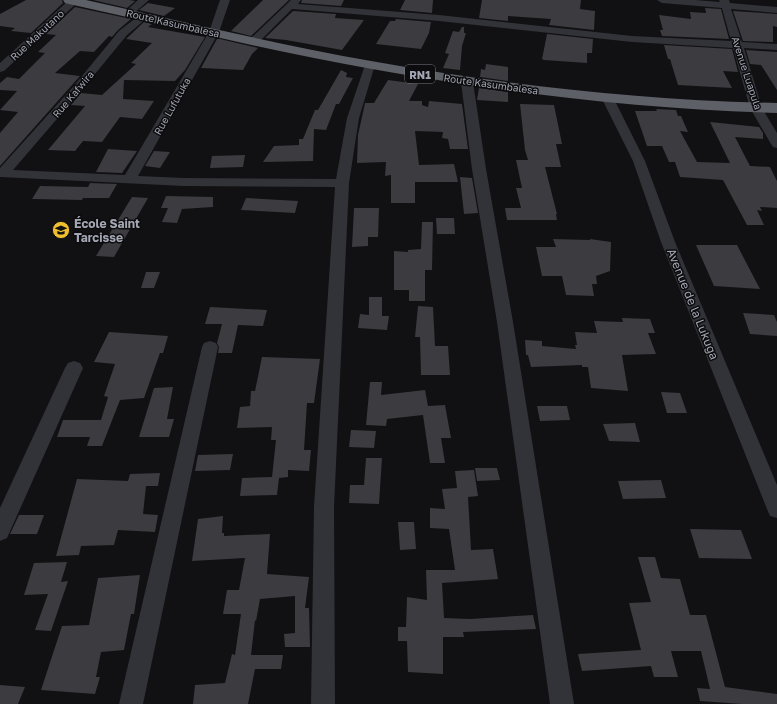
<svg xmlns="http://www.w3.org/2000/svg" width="777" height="704" viewBox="0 0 777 704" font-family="'Golos Text',sans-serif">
<rect width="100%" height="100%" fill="#111113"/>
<g fill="#3b3b40">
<polygon points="26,0 62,0 63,3 31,33 11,31 15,28 0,26 0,14"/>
<polygon points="93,0 129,0 135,1 127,8"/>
<polygon points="263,0 289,0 251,36 231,31"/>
<polygon points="302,0 344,0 341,6 301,3"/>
<polygon points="405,0 433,0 432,13 400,10"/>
<polygon points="482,0 581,0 580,9 595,11 594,30 549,25 551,19 508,16 508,21 479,18"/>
<polygon points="148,3 175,8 164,16 139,10"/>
<polygon points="75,7 131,19 118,30 112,37 109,36 94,52 80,51 55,73 80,76 0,166 0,133 18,112 0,110 17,91 0,90 0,83 7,77 19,79 45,53 38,52 56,35 46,34"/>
<polygon points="705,8 721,9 729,39 662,36 660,30 663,30 659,15 691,19 690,12 706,13"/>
<polygon points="293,11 336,14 335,18 364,20 342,50 286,40 265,38"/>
<polygon points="733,11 777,14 777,27 773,26 773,42 743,41"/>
<polygon points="396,19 431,22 429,33 421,49 376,44 390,21 395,21"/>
<polygon points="144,22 152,24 148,27 205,37 185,70 175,81 124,80 123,99 154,101 142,119 120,117 102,142 83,141 75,151 48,150 85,106 71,105 81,93 102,95 136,64 131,63 152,43 126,39"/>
<polygon points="462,27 464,27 464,33 466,33 462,46 460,70 443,68 449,54 445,53 453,31 459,32"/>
<polygon points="547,34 593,39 592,53 587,53 587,63 544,60 542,59"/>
<polygon points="217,39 220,39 258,48 252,54 243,70 201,68"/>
<polygon points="664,45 732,49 738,72 723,71 732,88 678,85 670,59 668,59"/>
<polygon points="746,50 777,52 777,90 761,65 750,64"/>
<polygon points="486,64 508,67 508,81 480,77 481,69 485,70"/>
<polygon points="341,70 347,73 346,77 353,78 339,104 336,104 326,130 314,129 313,161 263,162 274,146 299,145 299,139 303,139 315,110 318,110"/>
<polygon points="388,80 418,84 409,101 422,101 422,105 428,107 429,101 462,104 468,149 450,149 448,139 442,138 443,132 415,131 419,165 454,164 458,182 415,182 415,203 391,203 391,175 385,176 386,162 357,163 358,135 365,103 374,103"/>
<polygon points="479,88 508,92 508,102 477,100"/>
<polygon points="520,104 554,105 562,144 556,144 561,167 545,167 557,214 556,214 557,220 507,220 505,208 521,208 516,188 522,188 516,160 528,160 525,150"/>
<polygon points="656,109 676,110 678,116 681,116 688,132 680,131 697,162 730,163 710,122 759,127 763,133 763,139 735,137 750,166 770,167 777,181 777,208 760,207 762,211 757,210 764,225 747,225 723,180 680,177 675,162 669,162 662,146 647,146 635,111 657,111"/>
<polygon points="108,149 137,151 122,173 96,172"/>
<polygon points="154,151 170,152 160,168 145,166"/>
<polygon points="245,155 243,167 210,168 212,156"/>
<polygon points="460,177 472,178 478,213 464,214"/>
<polygon points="90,183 117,184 109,198 83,198 82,200 32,199 40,186 88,187"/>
<polygon points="166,196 213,197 213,207 182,209 177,223 162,222 168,208 161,208"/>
<polygon points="132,197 148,198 114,257 96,256"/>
<polygon points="246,198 298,201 295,213 241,210"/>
<polygon points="354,208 379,208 378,237 368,237 368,246 352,247"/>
<polygon points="436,218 454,218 455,234 437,234"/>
<polygon points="422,222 433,222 432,270 425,270 425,301 409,301 409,290 394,290 394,251 408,252 408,250 421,249"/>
<polygon points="553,239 590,240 590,239 611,242 610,271 596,276 597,284 592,284 594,296 566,295 562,276 542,276 536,247 556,247"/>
<polygon points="696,245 737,245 760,289 714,286"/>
<polygon points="146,272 160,272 154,288 141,288"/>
<polygon points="369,297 382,297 382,316 389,316 387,330 358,328 360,314 369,315"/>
<polygon points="418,306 433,307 435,346 448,346 450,375 421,375 420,337 415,337"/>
<polygon points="210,307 267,310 263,326 238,325 232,353 218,353 219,347 217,343 222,324 205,324"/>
<polygon points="743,313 774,315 777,322 777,336 750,334"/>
<polygon points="622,318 650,319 655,333 648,333 656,354 622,355 628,391 591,388 588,367 582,367 582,365 531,367 528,355 526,355 525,340 542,341 542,346 576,349 575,345 577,345 575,332 597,333 594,321 623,322"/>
<polygon points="109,332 168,336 163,353 160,353 144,398 120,400 102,446 87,446 90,437 57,437 63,420 101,420 108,397 104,396 115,364 94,362"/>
<polygon points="262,357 320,359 314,403 307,403 304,450 311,450 309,471 288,470 288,477 279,478 277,495 240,496 242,478 272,477 276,440 271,440 272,427 237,428 240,407 250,406 251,391 255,391"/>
<polygon points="370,382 382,382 381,395 425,390 428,406 445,405 451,438 441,438 445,463 430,463 423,415 387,419 386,426 366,425"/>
<polygon points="173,387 167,419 174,419 169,437 139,437 154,388"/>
<polygon points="661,392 680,393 687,413 667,413"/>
<polygon points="537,406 567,406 570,420 540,421"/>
<polygon points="635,423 640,442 609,441 603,424"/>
<polygon points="351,430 376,431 374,448 349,447"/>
<polygon points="233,454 230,470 195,471 198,455"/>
<polygon points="366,458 382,458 379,504 349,503 350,485 364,485"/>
<polygon points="475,468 497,468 500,480 477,481"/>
<polygon points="474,470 478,496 468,497 471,550 493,549 498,579 442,583 444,618 470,619 533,615 536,629 463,632 464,637 443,637 443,674 408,672 407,641 398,641 398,627 406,627 407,597 427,600 426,570 455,570 449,529 430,528 430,508 445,509 442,489 457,488 455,471"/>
<polygon points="160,473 158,486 146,486 143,514 158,515 155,532 118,530 114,545 81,546 79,555 56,556 77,479 128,481 130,474"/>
<polygon points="661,480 666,498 623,499 618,481"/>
<polygon points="19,515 44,515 37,534 10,534"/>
<polygon points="223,516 222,533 224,533 224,536 270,534 267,574 309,577 305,608 309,608 310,647 285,647 284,634 295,633 295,596 260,599 256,621 255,620 251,655 283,655 281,669 255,669 248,704 193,704 195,685 225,683 232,654 235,655 241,614 223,614 227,590 239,590 245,558 192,561 198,519"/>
<polygon points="398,522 414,522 416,549 400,550"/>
<polygon points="690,529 741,530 752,559 699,558"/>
<polygon points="638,557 655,557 661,578 680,579 690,615 706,615 725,687 777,694 777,704 742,704 700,701 697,688 710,689 701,651 671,651 678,677 654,677 651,666 582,671 578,654 641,650 629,603 651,602"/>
<polygon points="67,562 61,582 68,581 51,631 35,630 48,594 24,595 34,563"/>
<polygon points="140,575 134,614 131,614 124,650 101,652 96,677 100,677 95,694 41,690 62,626 89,625 98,578"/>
<polygon points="0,685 25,687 18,704 0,704"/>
</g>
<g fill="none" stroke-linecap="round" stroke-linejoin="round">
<g fill="#323338" fill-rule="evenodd">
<polygon points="69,0 80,0 4,71 0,72 0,63"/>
<polygon points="138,0 149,0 132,15 126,15 124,13 126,11"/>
<polygon points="220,0 230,0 219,32 138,176 184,178 336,179 347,118 365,65 370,62 375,65 359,118 349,183 334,507 335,704 311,704 314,507 335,187 184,186 0,177 0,168 73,87 119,31 141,14 144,13 149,16 147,18 127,35 81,91 13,170 125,175 209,32"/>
<polygon points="291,0 301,0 298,4 439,15 632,36 731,41 722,8 662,3 657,0 695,0 720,2 719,0 729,0 730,3 777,7 777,13 731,9 742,42 777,44 777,50 744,48 762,108 777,133 777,148 773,147 771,144 750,108 733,48 632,42 439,21 292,9 258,43 250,43 249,41 250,39"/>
<polygon points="467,79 473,82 486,169 513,322 574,704 550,704 497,322 472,169 461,82"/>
<polygon points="608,96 612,97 614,99 645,161 675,242 777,485 777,518 770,516 767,509 661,242 633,161 602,99 604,97"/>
<polygon points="210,341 216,343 218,347 143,704 119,704 202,347 204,343"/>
<polygon points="74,361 80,363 83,368 7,538 0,541 0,508 65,368 68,363"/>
</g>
<path fill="#5e6068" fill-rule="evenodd" d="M63,0H86C181,21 275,44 371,61C506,85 641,100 777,103V113C641,109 506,93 372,69C270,51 170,26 69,4L65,3Z"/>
</g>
<defs>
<symbol id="school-disc" viewBox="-11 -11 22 22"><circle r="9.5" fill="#eebe2e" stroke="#0c0c0e"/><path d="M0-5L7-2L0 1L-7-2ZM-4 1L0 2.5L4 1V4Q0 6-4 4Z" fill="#111"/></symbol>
</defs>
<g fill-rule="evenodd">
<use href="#school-disc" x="51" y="220" width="20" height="20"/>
</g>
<g text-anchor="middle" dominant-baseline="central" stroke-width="3" stroke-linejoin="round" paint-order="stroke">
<g font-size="10" fill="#a3a6b3" stroke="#0c0c0e">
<text transform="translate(173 23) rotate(13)">Route Kasumbalesa</text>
<text transform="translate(37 35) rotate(-43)">Rue Makutano</text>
<text transform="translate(747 73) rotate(72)">Avenue Luapula</text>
<text transform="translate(491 84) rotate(8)">Route Kasumbalesa</text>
<text transform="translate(73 94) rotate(-50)">Rue Kafwira</text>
<text transform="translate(172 106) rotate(-61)">Rue Lufutuka</text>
</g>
<rect fill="#0c0c0e" stroke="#767882" stroke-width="1" x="405" y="65" width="30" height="18" rx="3"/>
<g font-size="11" font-weight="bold" fill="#a3a6b3">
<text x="420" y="74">RN1</text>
</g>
<g font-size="12" font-weight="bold" fill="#a3a6b3" stroke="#0c0c0e" text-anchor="start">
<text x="74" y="223">École Saint<tspan x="74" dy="14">Tarcisse</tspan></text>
</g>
<g font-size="12" fill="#a3a6b3" stroke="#0c0c0e">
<text transform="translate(693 304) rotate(68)">Avenue de la Lukuga</text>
</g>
</g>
</svg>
